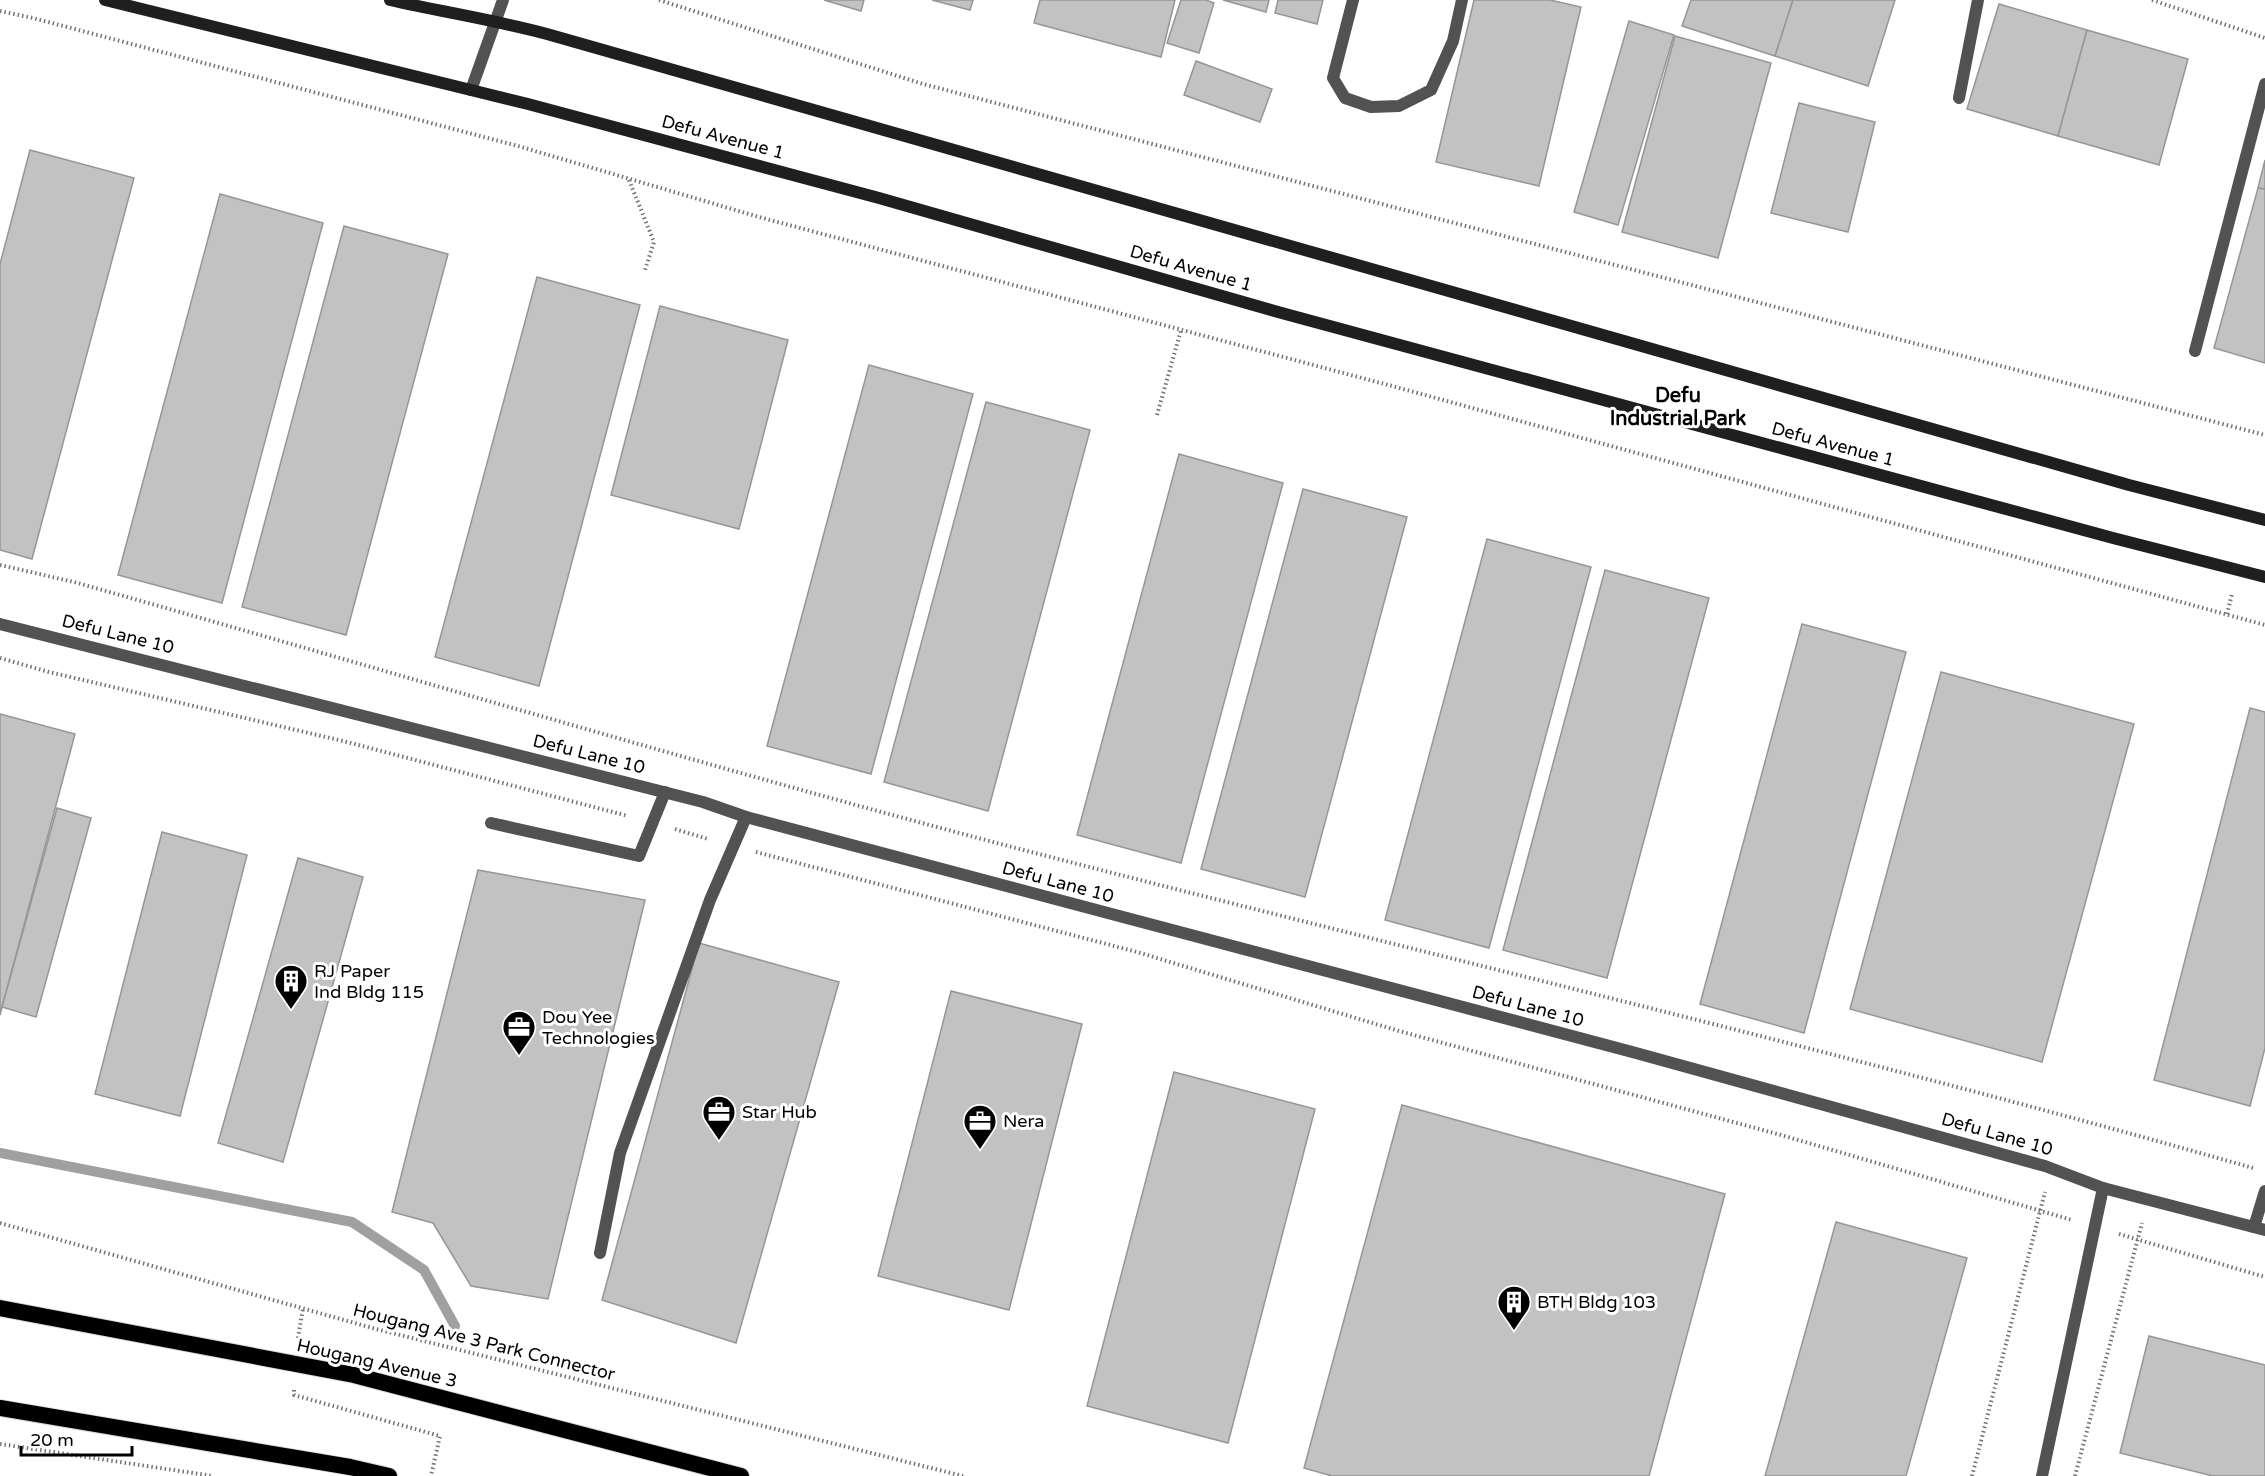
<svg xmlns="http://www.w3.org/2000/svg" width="2265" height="1476" viewBox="0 0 2265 1476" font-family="'Varela Round',sans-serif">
<rect width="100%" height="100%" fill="#fff"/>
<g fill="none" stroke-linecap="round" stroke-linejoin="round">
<polyline stroke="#a0a0a0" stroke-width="10" points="0,1153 352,1222 424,1270 455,1326"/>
</g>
<g fill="#c2c2c2" stroke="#969696" stroke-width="1.5">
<polygon points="824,0 864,0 861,11"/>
<polygon points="932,0 973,0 970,10"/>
<polygon points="1040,0 1175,0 1161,57 1034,23"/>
<polygon points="1181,0 1206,0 1214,3 1199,53 1167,43"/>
<polygon points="1223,0 1269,0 1266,12"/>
<polygon points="1278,0 1323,0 1317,24 1275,13"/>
<polygon points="1474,0 1550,0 1581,7 1539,186 1436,162"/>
<polygon points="1691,0 1793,0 1775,56 1682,26"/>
<polygon points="1793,0 1895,0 1868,86 1775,56"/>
<polygon points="1999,4 2087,30 2058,136 1967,109"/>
<polygon points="1629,21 1674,35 1618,225 1574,212"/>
<polygon points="2087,30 2188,59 2159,165 2058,136"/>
<polygon points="1675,36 1771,63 1718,258 1622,232"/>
<polygon points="1196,61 1272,89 1260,122 1184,95"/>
<polygon points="1799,103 1875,122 1848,232 1771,213"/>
<polygon points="30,150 134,178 32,559 0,550 0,264"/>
<polygon points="2265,160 2265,189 2258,188"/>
<polygon points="2258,188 2265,189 2265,363 2214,348"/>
<polygon points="220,194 323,223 222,603 118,575"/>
<polygon points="344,226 448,254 346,635 242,607"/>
<polygon points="537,277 640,305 539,686 435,657"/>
<polygon points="660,306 788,340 739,529 611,495"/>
<polygon points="869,365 973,394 871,774 767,746"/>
<polygon points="986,402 1090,430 988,811 884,782"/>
<polygon points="1179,454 1283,483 1181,863 1077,835"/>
<polygon points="1303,489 1407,517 1305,897 1201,869"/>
<polygon points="1487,539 1591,567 1489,948 1385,920"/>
<polygon points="1605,570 1709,598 1607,978 1503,950"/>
<polygon points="1802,624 1906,652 1804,1033 1700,1004"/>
<polygon points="1941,672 2134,724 2042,1062 1850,1009"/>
<polygon points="2250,708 2265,712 2265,1048 2250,1106 2154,1080"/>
<polygon points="0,714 75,734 0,1015"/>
<polygon points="57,808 91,818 36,1017 2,1007"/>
<polygon points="162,832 247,855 180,1116 95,1094"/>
<polygon points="298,858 363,877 283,1162 218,1143"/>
<polygon points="478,870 645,900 548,1299 471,1286 433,1223 392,1212"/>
<polygon points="699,943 839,982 736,1343 602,1300"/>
<polygon points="951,991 1082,1024 1009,1310 878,1276"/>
<polygon points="1174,1072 1315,1109 1228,1443 1087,1406"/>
<polygon points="1402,1105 1725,1194 1649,1476 1332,1476 1304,1468"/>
<polygon points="1836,1222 1967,1258 1906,1476 1765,1476"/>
<polygon points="2149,1336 2265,1365 2265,1476 2213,1476 2120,1453"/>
</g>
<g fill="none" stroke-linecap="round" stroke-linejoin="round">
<defs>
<g id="trunk">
<polyline points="0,1308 354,1375 741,1476"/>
<polyline points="0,1408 350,1467 389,1476"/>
</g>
</defs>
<use href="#trunk" stroke="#dbdbdb" stroke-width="18"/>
<g stroke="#747474" stroke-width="4" stroke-dasharray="1.5 3" stroke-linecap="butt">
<polyline points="659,0 923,84 2265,435"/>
<polyline points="2152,0 2265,38"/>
<polyline points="0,11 33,18 518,146 759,217 1392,386 2265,625"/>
<polyline points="629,180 654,242 645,270"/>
<polyline points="1157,415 1181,330"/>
<path d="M0,565L74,582C394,672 713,769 1035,853C1440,958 1850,1053 2253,1168"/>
<polyline points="2227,614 2232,594"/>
<polyline points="0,658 49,672 347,742 628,816"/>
<polyline points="675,829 708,839"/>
<polyline points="756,852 1137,952 1399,1031 1781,1135 2072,1220"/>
<polyline points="0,1223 376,1329 963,1476"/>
<polyline points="2119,1234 2265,1277"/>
<polyline points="298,1338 303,1308"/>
<polyline points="294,1390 294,1395 440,1436 431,1476"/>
<polyline points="0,1444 213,1476"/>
<polyline points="1972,1476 2045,1192"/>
<polyline points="2075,1476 2142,1223"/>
</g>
<g stroke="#525252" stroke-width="12">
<polyline points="1353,0 1333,78 1345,98 1371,107 1399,106 1431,90 1453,41 1462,0"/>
<polyline points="1959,98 1978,0"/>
<polyline points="0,624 703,802 746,817 1636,1053 2045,1166 2103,1188 2265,1230"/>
<polyline points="491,823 639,856 665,792"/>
<polyline points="2254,1227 2265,1191"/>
<polyline points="600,1253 620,1153 710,900 746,817"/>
<polyline points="2042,1476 2103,1188"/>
</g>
<g stroke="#525252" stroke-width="12">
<polyline points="471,90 503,0"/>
<polyline points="2195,351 2265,84"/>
</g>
<g stroke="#1f1f1f" stroke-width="12">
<polyline points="105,0 528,104 879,198 1278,312 2113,538 2265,577"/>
<path d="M390,0C442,12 495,20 547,34L2129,485L2265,520"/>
</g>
<use href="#trunk" stroke="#000" stroke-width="16"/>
</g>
<defs>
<symbol id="building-pin" viewBox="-11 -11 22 30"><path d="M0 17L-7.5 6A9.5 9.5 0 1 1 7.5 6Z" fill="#000" stroke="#fff"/><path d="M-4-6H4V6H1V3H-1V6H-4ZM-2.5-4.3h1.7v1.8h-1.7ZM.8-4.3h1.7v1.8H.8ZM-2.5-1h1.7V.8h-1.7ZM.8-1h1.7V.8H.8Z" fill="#fff"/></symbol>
<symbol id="office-pin" viewBox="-11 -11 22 30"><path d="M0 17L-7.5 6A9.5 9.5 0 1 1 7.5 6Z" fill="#000" stroke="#fff"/><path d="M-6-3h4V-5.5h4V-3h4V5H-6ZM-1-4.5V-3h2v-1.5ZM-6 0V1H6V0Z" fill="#fff"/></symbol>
</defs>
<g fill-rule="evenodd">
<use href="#building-pin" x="272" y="962" width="38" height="52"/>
<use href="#office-pin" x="500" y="1008" width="38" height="52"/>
<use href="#office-pin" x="700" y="1093" width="38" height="52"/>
<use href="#office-pin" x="961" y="1102" width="38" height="52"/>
<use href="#building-pin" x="1495" y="1283" width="38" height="52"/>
</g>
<g text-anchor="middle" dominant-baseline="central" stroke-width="6" stroke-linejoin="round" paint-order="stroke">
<g font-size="18" fill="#000" stroke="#fff">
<text transform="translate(723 137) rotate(15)">Defu Avenue 1</text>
<text transform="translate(1191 268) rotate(16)">Defu Avenue 1</text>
<text transform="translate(1833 444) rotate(15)">Defu Avenue 1</text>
<text transform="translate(118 634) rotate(14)">Defu Lane 10</text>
<text transform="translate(589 754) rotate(14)">Defu Lane 10</text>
<text transform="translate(1058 882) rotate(15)">Defu Lane 10</text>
<text transform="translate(1528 1006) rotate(15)">Defu Lane 10</text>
<text transform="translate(1997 1134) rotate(16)">Defu Lane 10</text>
<text transform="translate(484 1342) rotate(14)">Hougang Ave 3 Park Connector</text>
<text transform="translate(377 1363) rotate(13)">Hougang Avenue 3</text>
</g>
<g font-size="18" fill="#000" stroke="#fff" text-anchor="start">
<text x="314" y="971">RJ Paper<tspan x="314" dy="21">Ind Bldg 115</tspan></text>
<text x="542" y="1017">Dou Yee<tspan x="542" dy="21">Technologies</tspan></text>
<text x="742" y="1112">Star Hub</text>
<text x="1003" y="1121">Nera</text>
<text x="1537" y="1302">BTH Bldg 103</text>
</g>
<g font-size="20" font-weight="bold" fill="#000" stroke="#fff">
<text x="1678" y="396">Defu<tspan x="1678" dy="23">Industrial Park</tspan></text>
</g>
</g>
<path d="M21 1446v9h111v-9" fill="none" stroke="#000000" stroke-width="3"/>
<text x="30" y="1446" font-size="18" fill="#000000" stroke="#ffffff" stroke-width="4.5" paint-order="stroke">20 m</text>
</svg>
